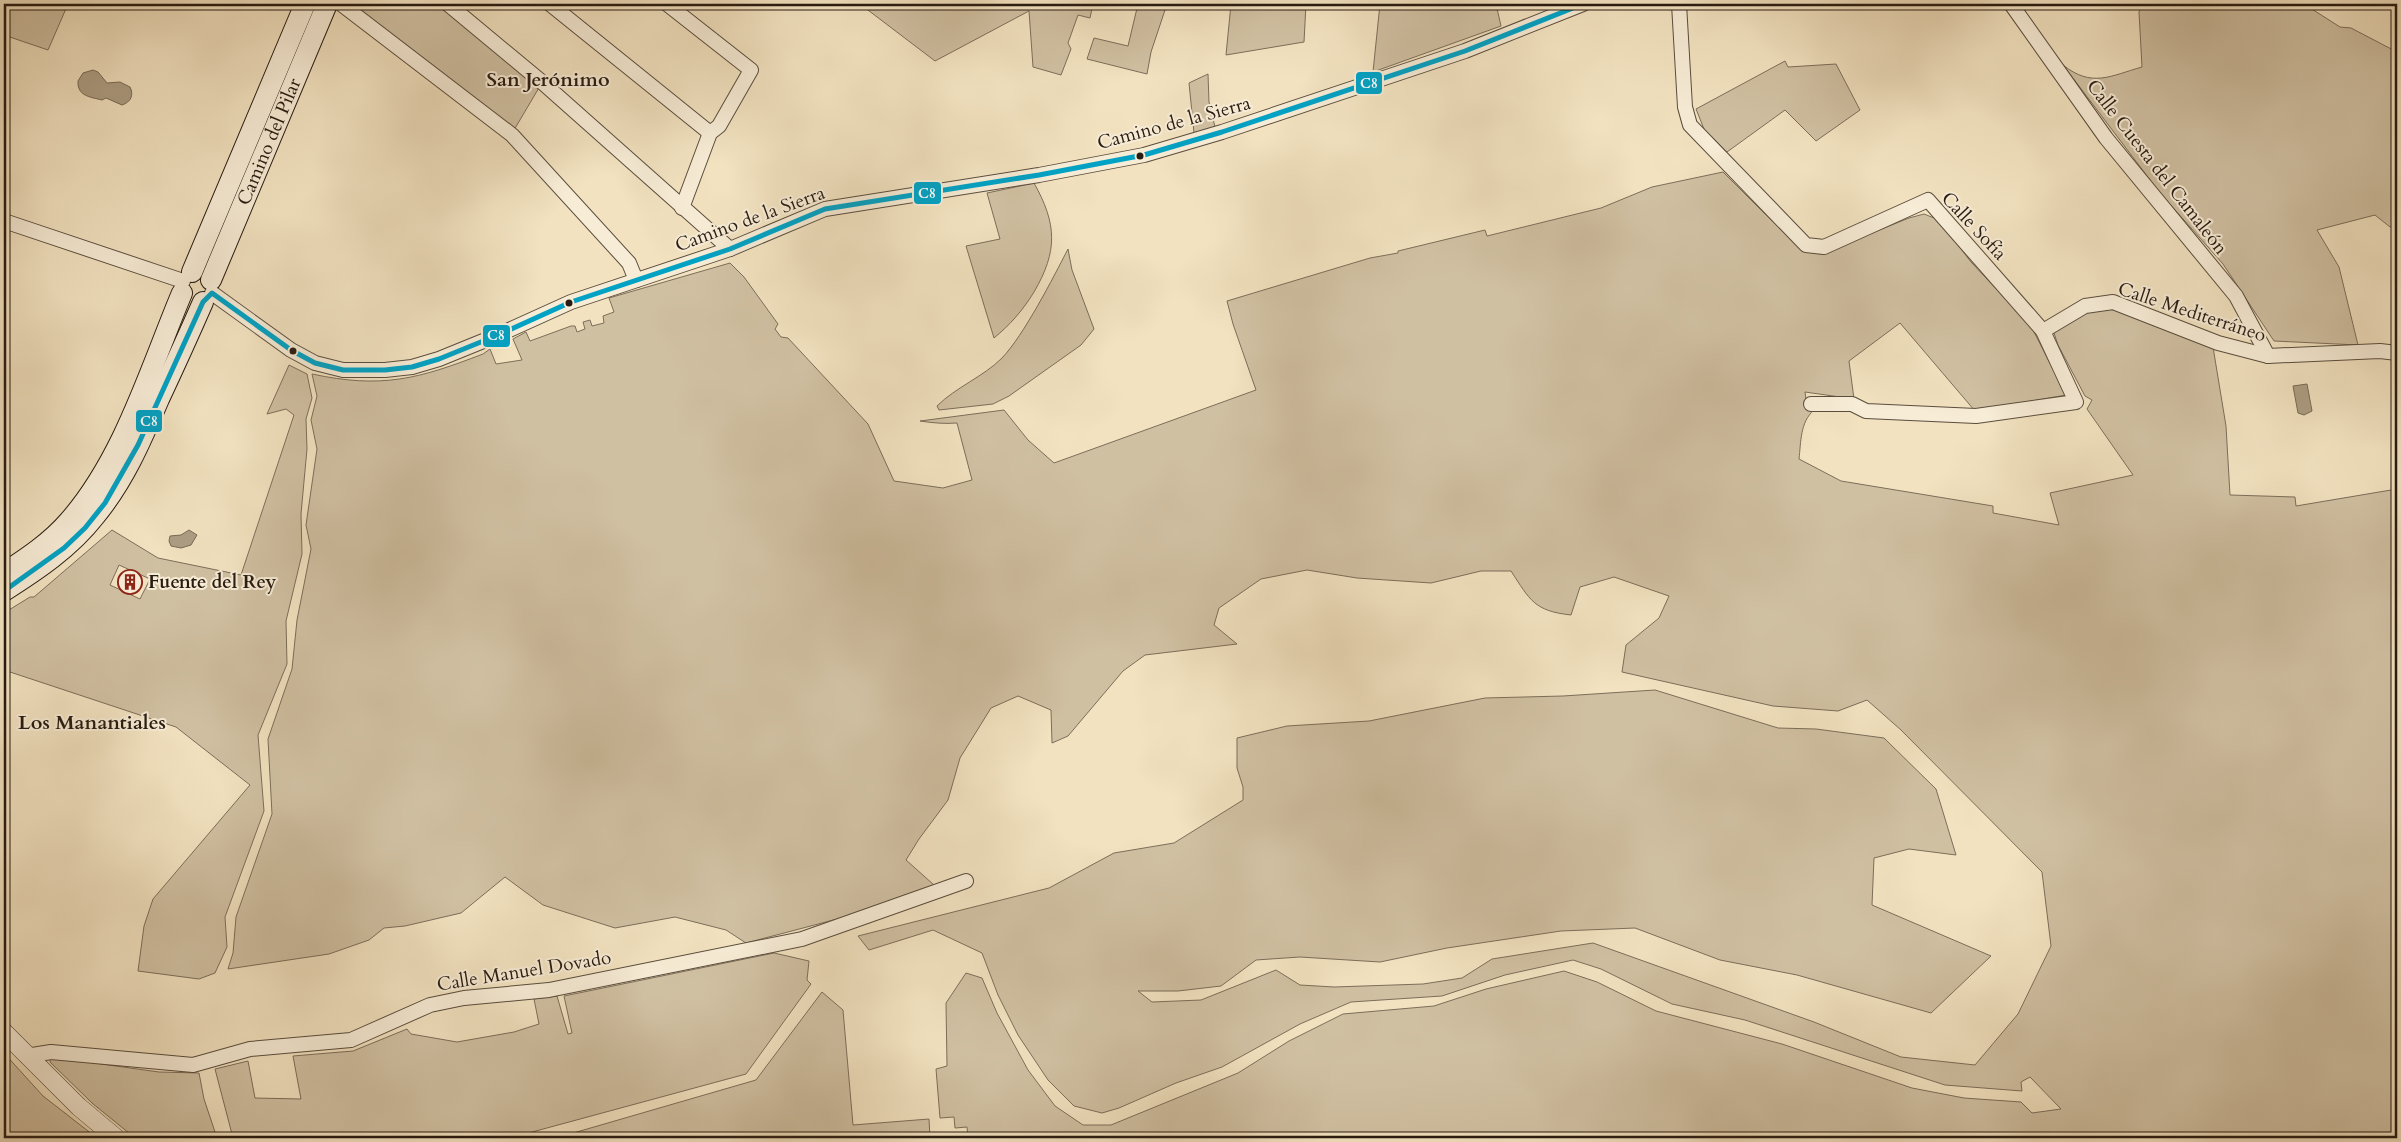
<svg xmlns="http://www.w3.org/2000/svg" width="2401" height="1142" viewBox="0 0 2401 1142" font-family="Cardo,serif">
<rect width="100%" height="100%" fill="#f2e2c0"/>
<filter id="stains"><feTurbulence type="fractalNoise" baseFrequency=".004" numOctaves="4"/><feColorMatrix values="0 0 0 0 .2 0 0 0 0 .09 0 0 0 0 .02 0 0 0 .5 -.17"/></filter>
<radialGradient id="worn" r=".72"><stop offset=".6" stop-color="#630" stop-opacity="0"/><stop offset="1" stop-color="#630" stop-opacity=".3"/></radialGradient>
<g fill="#d0c0a2" stroke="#7c6e5a" fill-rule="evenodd">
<polygon points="4,4 68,4 48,50 4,35"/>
<polygon points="350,4 443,4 540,86 514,130"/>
<polygon points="860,4 1093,4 1090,18 1078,15 1068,43 1071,49 1061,75 1033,67 1029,11 935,61"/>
<polygon points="1138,4 1167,4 1151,52 1147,74 1087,59 1094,38 1128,46"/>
<polygon points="1231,4 1306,4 1304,42 1226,55"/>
<polygon points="1380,4 1496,4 1501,26 1373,72"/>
<path d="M2143,4H2304L2340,27L2351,28L2397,52V226L2390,227L2375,215L2317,230L2339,267L2358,345L2274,341L2223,264L2160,193L2063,65C2092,88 2110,76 2142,67L2139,12Z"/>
<polygon points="1785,61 1788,67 1836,64 1860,110 1816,141 1785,110 1727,152 1704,129 1696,109"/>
<polygon points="1208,74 1209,102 1215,127 1194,133 1189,83"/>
<path d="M1723,172L1799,248L1820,254L1909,218L1924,214L1939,220L1971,262L2031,326L2066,395L1975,411L1900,323L1849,361L1854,399L1805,392L1807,407L1814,410C1800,422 1801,442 1799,459L1841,481L1993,506V513L2059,525L2050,493L2133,475L2087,409L2092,400L2085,396L2058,345L2053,330L2084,314L2108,307L2213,347L2226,426L2230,495L2295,497L2296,506L2397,489V1138H968L967,1127L955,1128L954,1117L940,1118L936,1069L947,1066L946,1003L966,973L982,978L997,1013L1028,1070L1055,1106L1083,1125H1111L1238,1073L1289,1041L1343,1014L1434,1006L1486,989L1564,971L1597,982L1656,1011L1782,1044L1912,1088L1964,1098L2021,1102L2032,1113L2061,1109L2030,1077L2021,1082L2022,1091L1945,1085L1745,1020L1672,1004L1601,969L1573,960L1505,975L1442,996L1351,1002L1300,1024L1222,1067L1176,1083L1119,1108L1102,1113L1074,1106L1048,1080L1018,1035L998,995L982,953L933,930L869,950L858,936L1049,888L1114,853L1174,843L1243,800V787L1237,768V738L1287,726L1369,721L1485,698L1563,696L1655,690L1778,728L1816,729L1884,738L1936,789L1956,855L1909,849L1874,858L1872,905L1991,956L1931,1013L1797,975L1720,960L1635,928L1561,931L1447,948L1380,962L1300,957L1256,960L1221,986L1178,991H1138L1152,1002L1201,1000L1276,970L1300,985L1334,987L1423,984L1462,978L1492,959L1593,943L1814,1022L1901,1057L1975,1065L2018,1014L2051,946L2042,872L1901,730L1867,700L1838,711L1773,706L1622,672L1626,645L1659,618L1669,596L1614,577L1580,587L1571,615C1534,611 1530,600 1511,571H1481L1431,583L1357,578L1307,570L1261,579L1219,608L1214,625L1237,644L1145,655L1123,671L1068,736L1052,743L1051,710L1018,696L991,708L960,758L948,800L919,839L906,860L934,885L841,918L746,943L726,930L675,917L615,928L543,905L505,877L461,913L405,926L384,928L369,940L329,954L228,969L233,953L236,917L272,814L268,739L292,669L297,620L311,549L306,525L317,449L311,420L317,396L312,374C382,389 418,379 483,354L490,349L496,364L522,360L513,339L526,332L530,341L571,326H575L577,332L585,329L583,322L590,320L592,326L604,323L603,316L614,312L609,298L730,263L744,277L778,324L775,329L781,337L788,338L868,424L894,481L943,488L972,480L957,423C945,424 933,423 920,421L1004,410L1028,440L1054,463L1256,390L1233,324L1227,301L1370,258L1398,253V251L1485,230L1487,236L1601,208L1652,187Z"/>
<path d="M1034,183C1057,224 1058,251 1034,292C1023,310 1010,325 994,338L966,246L1000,239L987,193Z"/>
<path d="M1068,249L1072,270L1094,329L1081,345L1009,396L993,404L939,410L937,406C956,387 983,377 1002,358C1024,335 1053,278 1068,249Z"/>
<path d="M289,365L307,374L312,398L306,419L307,449L301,514L302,554L286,621L287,664L258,735L264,811L225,917L227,947L215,973L199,979L138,971L144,926L153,899L250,785L176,727L4,670V613L30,597H34L112,530L158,558L241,575L294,415L286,409L267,414ZM119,565L150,579L140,599L110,585Z"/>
<polygon points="774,953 809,961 807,980 811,984 746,1074 510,1138 233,1138 215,1069 248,1061 255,1098 301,1099 293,1056 353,1051 407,1029 411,1034 457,1042 514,1032 539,1024 534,999 557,996 568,1034 572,1033 564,996"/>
<polygon points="822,992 843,1010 853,1125 929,1119 930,1138 556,1138 756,1080"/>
<polygon points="4,1053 43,1096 97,1138 4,1138"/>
<polygon points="51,1057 159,1072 199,1073 204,1099 217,1138 135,1138 92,1103 50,1062"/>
</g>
<g fill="#ad9e84" stroke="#786a56">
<path d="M93,70L98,72L107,83L120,82L130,87C134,95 131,102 122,105L106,98L102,100C90,97 77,96 78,81L83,73Z"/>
<polygon points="2307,384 2312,411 2304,415 2298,413 2293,386"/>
<polygon points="189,530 197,535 191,545 181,548 171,546 169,541 170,536 181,535"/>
</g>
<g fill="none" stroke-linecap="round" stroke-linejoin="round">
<defs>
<g id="minor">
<polyline points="341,4 512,135 629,263 636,280"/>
<polyline points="448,4 543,83 730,249"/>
<polyline points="550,4 710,133"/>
<polyline points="667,4 751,70 719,126 710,133 682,208"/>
<polyline points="1679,4 1685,107 1690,125 1806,245 1824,247 1928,200 2043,331 2076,402 1976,416 1866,411 1852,404 1811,404"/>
<polyline points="2011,4 2106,138 2236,296 2268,356"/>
<polyline points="4,221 183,281"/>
<polyline points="212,293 291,350 315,363 343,370 385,370 412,367 439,359 498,335 571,302 730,249 825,209 1039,175 1144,155 1222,132 1465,51 1583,4"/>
<polyline points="2043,331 2085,306 2113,302 2218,343 2268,356 2380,351 2397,353"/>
<polyline points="26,1056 51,1052 193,1065 250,1049 351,1040 430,1005 464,998 549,990 802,939 966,881"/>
</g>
<polyline id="tertiary" points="4,1032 79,1107 116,1138"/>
<g id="secondary">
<polyline points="192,272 305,4"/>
<path id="s1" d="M211,280L327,4"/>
<path d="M4,573C27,558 51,542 69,521C124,458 150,369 182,293"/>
<path d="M4,591C37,570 70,548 95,516C124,481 141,441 159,399C174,367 189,334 203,302"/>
</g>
</defs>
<use href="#minor" stroke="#5a4d3d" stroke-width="16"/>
<use href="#tertiary" stroke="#5a4d3d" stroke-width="19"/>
<use href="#secondary" stroke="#281b11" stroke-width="22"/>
<use href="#minor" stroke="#f7ecd6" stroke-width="14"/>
<use href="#tertiary" stroke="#f7ecd6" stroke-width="18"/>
<use href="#secondary" stroke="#f7ecd6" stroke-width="20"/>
<defs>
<polyline id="bus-1" points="4,591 64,548 85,528 105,503 138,445 203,302 212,293 291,350 315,363 343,370 385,370 412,367 439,359 498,335 571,302 730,249 825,209 1039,175 1144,155 1222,132 1465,51 1583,4"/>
</defs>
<use href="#bus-1" stroke="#f7ecd6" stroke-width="9"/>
<use href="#bus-1" stroke="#02a2c5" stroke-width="5"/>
</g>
<defs>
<symbol id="building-ring" viewBox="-11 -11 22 22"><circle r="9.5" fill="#f7ecd6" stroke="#8f2418" stroke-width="1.5"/><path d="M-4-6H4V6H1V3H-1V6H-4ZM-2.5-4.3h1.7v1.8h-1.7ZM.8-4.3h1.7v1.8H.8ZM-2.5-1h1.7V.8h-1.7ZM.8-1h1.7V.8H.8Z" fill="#8f2418"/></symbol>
</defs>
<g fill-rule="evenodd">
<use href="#building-ring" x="116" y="568" width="28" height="28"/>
</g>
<g fill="#281b11" stroke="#f7ecd6" stroke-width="2">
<circle cx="1140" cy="156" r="4.5"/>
<circle cx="569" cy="303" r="4.5"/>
<circle cx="293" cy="351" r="4.5"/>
</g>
<g text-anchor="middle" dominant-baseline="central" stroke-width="4" stroke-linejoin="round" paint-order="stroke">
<g font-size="19" fill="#281b11" stroke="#f7ecd6">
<text transform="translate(1174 123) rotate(-15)">Camino de la Sierra</text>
<text stroke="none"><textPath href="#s1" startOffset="150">Camino del Pilar</textPath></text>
<text transform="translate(2157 167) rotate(52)">Calle Cuesta del Camaleón</text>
<text transform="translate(750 219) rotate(-20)">Camino de la Sierra</text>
<text transform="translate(1974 226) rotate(47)">Calle Sofía</text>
<text transform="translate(2192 312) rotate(18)">Calle Mediterráneo</text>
<text transform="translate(524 971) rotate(-9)">Calle Manuel Dovado</text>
</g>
<g font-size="19" font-weight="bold" fill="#281b11" stroke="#f7ecd6" text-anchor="start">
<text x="148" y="582">Fuente del Rey</text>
</g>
<g font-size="20" font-weight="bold" fill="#281b11" stroke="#f7ecd6">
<text x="548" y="79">San Jerónimo</text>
<text x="92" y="722">Los Manantiales</text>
</g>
</g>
<g stroke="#f7ecd6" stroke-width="2">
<rect x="1355" y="71" width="28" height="24" rx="5" fill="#02a2c5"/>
<rect x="913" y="181" width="29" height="24" rx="5" fill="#02a2c5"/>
<rect x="482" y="324" width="29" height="24" rx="5" fill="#02a2c5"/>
<rect x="135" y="409" width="28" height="24" rx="5" fill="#02a2c5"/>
</g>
<g font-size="14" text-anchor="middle" font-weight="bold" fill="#fff">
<text x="1369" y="88">C8</text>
<text x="927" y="198">C8</text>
<text x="496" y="340">C8</text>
<text x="149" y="426">C8</text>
</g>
<rect width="2401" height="1142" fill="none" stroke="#f2e2c0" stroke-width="20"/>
<rect x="5" y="5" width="2391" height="1132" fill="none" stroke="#281b11" stroke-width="2.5"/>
<rect x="10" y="10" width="2381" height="1122" fill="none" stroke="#281b11"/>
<rect width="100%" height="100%" filter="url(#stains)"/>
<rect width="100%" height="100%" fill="url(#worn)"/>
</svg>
